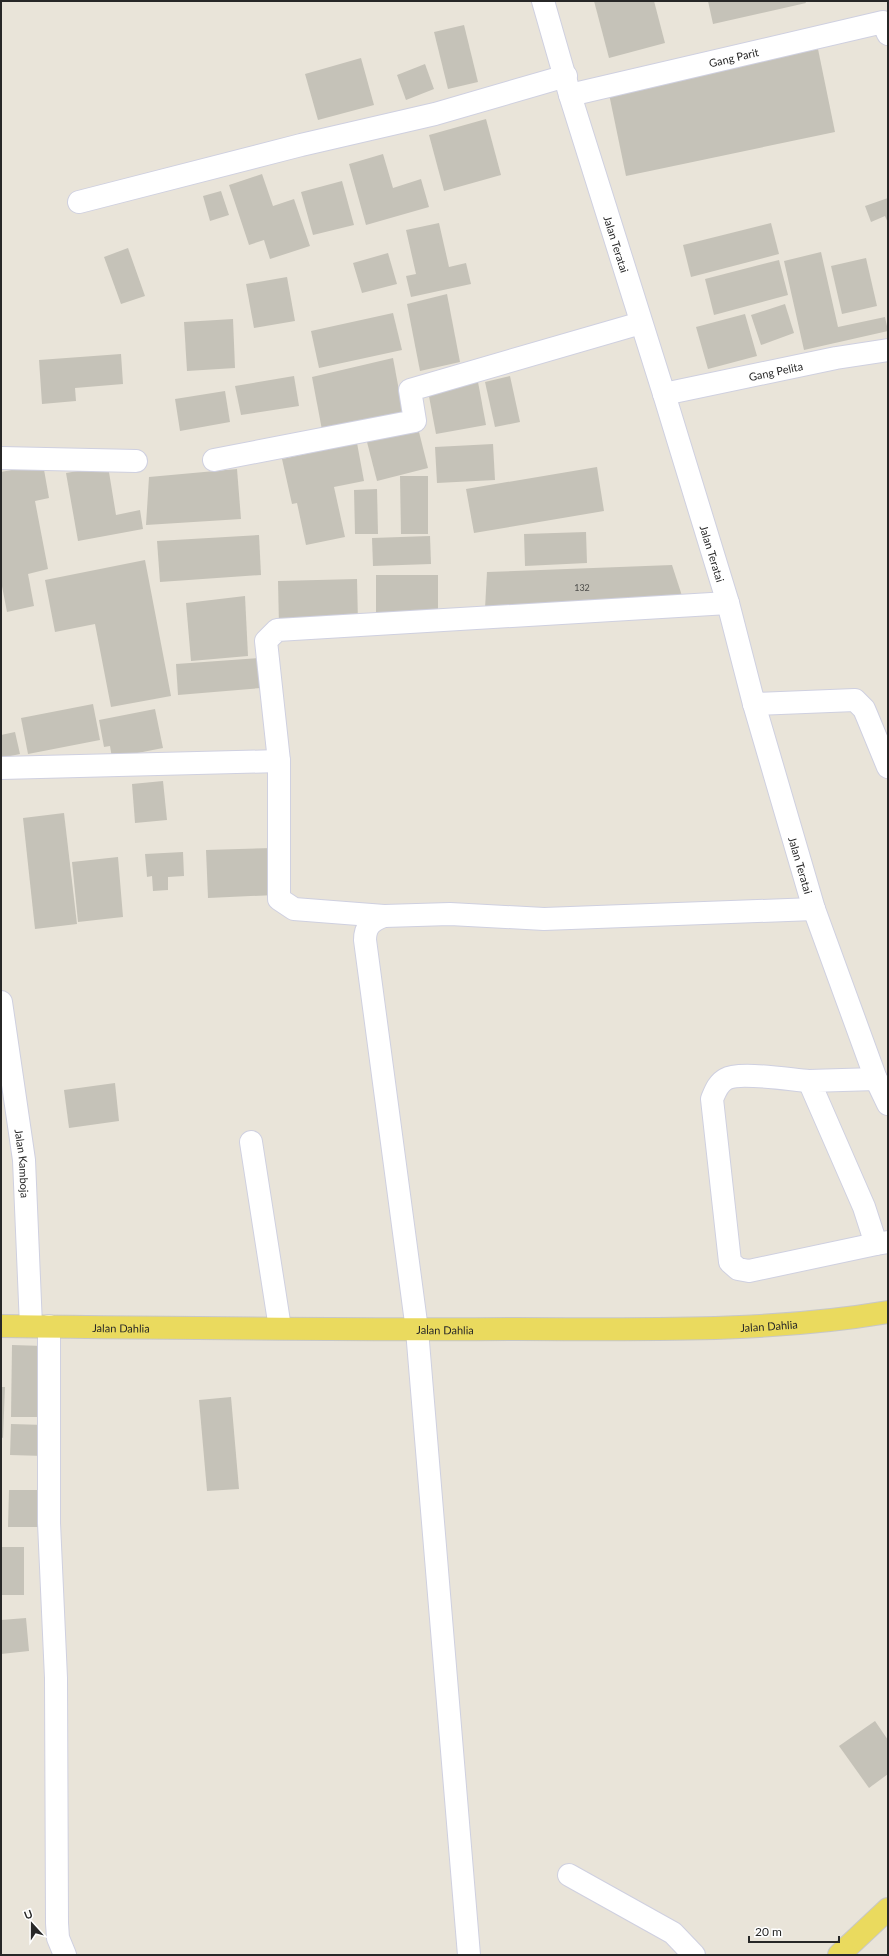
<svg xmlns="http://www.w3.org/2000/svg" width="889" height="1956" viewBox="0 0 889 1956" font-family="Lato,sans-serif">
<rect width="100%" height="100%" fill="#e9e4d9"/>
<g fill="#c5c2b8">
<polygon points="594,1 654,1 665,43 609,58"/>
<polygon points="708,1 805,1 806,3 713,24"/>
<polygon points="464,25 478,82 448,89 434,32"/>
<polygon points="818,49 835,132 626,176 609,94"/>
<polygon points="361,58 374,105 318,120 305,74"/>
<polygon points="425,64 434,89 406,100 397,75"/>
<polygon points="486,119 501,175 444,191 429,135"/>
<polygon points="383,154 393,188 421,179 429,207 366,225 349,164"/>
<polygon points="262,174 273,206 294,199 310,246 270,259 264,240 249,245 229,185"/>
<polygon points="342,181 354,225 313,235 301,192"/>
<polygon points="221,191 229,215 210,221 203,196"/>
<polygon points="888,198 888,223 885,216 871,222 865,206"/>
<polygon points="439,223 449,267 466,263 471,284 411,297 406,276 416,274 406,230"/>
<polygon points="771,223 779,254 691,277 683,245"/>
<polygon points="128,248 145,296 121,304 104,257"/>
<polygon points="821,252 838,327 885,317 888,331 804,350 784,261"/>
<polygon points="388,253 397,284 362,293 353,263"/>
<polygon points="866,258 877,306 842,314 831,266"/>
<polygon points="779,260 788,295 714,315 705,279"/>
<polygon points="287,277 295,321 254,328 246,284"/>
<polygon points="447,294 460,362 420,371 407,304"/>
<polygon points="785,304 794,333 761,345 751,315"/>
<polygon points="393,313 402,350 319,368 311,331"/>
<polygon points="745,314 757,356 708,369 696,327"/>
<polygon points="233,319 235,368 187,371 184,322"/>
<polygon points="121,354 123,384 75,388 76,401 42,404 39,360"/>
<polygon points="393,358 403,412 322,430 312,377"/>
<polygon points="294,376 299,406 241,415 235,386"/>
<polygon points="510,376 520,422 495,427 485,382"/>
<polygon points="478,382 486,425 436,434 428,391"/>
<polygon points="225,391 230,422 180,431 175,399"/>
<polygon points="418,428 428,468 377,481 367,442"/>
<polygon points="357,443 364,481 334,487 345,537 306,545 297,503 292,504 282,459"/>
<polygon points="493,444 495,480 437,483 435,447"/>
<polygon points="43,464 49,498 35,501 48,569 28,574 34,606 7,612 1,581 1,472"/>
<polygon points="108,466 116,515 140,510 143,529 78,541 66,473"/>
<polygon points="597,467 604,511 474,533 466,489"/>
<polygon points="237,469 241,519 146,525 149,477"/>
<polygon points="400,476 428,476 428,534 401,534"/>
<polygon points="377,489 378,534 355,534 354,490"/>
<polygon points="586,532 587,563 525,566 524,534"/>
<polygon points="259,535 261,575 160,582 157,541"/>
<polygon points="430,536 431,564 373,566 372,538"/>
<polygon points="145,560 171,696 111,707 95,624 55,632 45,580"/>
<polygon points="672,565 684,602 485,609 487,572"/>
<rect x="376" y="575" width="62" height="40"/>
<polygon points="357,579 358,623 279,626 278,581"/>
<polygon points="245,596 248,656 191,661 186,603"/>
<polygon points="259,658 261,688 178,695 176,664"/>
<polygon points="93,704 100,740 28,754 21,718"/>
<polygon points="155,709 163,748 112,758 110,746 104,747 99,720"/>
<polygon points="15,732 20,754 1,758 1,735"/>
<polygon points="163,781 167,820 135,823 132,784"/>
<polygon points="64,813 77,924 35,929 23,818"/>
<polygon points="273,848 275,895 208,898 206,850"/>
<polygon points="183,852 184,876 168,877 168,890 153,891 152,876 147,877 145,854"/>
<polygon points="118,857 123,917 78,922 72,862"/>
<polygon points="115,1083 119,1121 69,1128 64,1090"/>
<polygon points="12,1345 44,1346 42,1417 11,1417"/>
<polygon points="1,1387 5,1387 3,1438 1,1437"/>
<polygon points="231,1397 239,1489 207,1491 199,1400"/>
<polygon points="11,1424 45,1425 44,1456 10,1455"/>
<polygon points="9,1490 39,1490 38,1527 8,1527"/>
<rect x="1" y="1547" width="23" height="48"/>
<polygon points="26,1618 29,1651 1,1654 1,1620"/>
<polygon points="875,1721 888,1740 888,1774 869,1788 839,1746"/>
</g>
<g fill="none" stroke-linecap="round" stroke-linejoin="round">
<defs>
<g id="minor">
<path id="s1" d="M543,1L570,95L664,394L728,603L754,704L814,909L876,1079L888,1104"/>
<path id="s2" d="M570,95L883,22L888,34"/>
<polyline points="79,202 301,145 435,114 566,76"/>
<path id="s3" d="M664,394L836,358L888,350"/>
<polyline points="1,458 136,461"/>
<polyline points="214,460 415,421 410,390 641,323"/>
<polyline points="728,603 277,630 266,641 279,761 279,899 294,909 384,916 450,914 544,919 814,909"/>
<polyline points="754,704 855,700 864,709 867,716 888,767"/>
<polyline points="1,768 279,761"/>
<path d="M384,916C372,920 365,926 365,940L417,1330L469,1955"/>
<path id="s4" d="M1,1002L24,1160L31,1326"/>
<polyline points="876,1079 809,1081 864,1207 876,1244 888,1242"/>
<path d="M809,1081C792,1080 739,1071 726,1079C718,1083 715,1092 712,1099L730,1262L738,1269L749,1271L876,1244"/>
<polyline points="251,1142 280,1328"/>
<polyline points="49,1326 49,1523 56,1678 57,1923 58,1938 65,1955"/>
<polyline points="569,1875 673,1933 694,1955"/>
</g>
<g id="major">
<path id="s5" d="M1,1326C172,1328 343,1330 514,1329C639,1329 764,1333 888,1312"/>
<polyline points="839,1955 888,1909"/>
</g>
</defs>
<use href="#minor" stroke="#cfd0e0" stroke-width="24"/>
<use href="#major" stroke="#c7c7c7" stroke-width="24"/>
<use href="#minor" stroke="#fff" stroke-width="22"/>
<use href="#major" stroke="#eada5e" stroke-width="22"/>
</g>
<g text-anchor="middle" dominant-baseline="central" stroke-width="3.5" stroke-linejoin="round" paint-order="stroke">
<g font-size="9" fill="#4e4e4b">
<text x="582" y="587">132</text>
</g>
<g font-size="11" fill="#272727" stroke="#fff">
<text stroke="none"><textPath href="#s2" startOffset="168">Gang Parit</textPath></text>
<text stroke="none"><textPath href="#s1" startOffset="254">Jalan Teratai</textPath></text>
<text stroke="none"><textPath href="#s3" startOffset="114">Gang Pelita</textPath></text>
<text stroke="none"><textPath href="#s1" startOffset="578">Jalan Teratai</textPath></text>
<text stroke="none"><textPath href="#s1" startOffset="902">Jalan Teratai</textPath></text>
<text stroke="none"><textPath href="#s4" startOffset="163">Jalan Kamboja</textPath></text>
<text stroke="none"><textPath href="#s5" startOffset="768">Jalan Dahlia</textPath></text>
<text stroke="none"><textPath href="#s5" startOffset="120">Jalan Dahlia</textPath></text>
<text stroke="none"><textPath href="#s5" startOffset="444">Jalan Dahlia</textPath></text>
</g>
</g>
<rect width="889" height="1956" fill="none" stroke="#272727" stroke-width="4"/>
<g transform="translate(32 1924) rotate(339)" stroke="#ffffff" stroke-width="3" paint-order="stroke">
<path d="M0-3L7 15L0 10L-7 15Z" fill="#272727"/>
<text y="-6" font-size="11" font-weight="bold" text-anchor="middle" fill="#272727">U</text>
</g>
<path d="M749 1936v6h90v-6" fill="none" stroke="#272727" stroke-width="2"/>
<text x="755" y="1936" font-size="12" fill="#272727" stroke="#ffffff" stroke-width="3" paint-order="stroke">20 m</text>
</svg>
